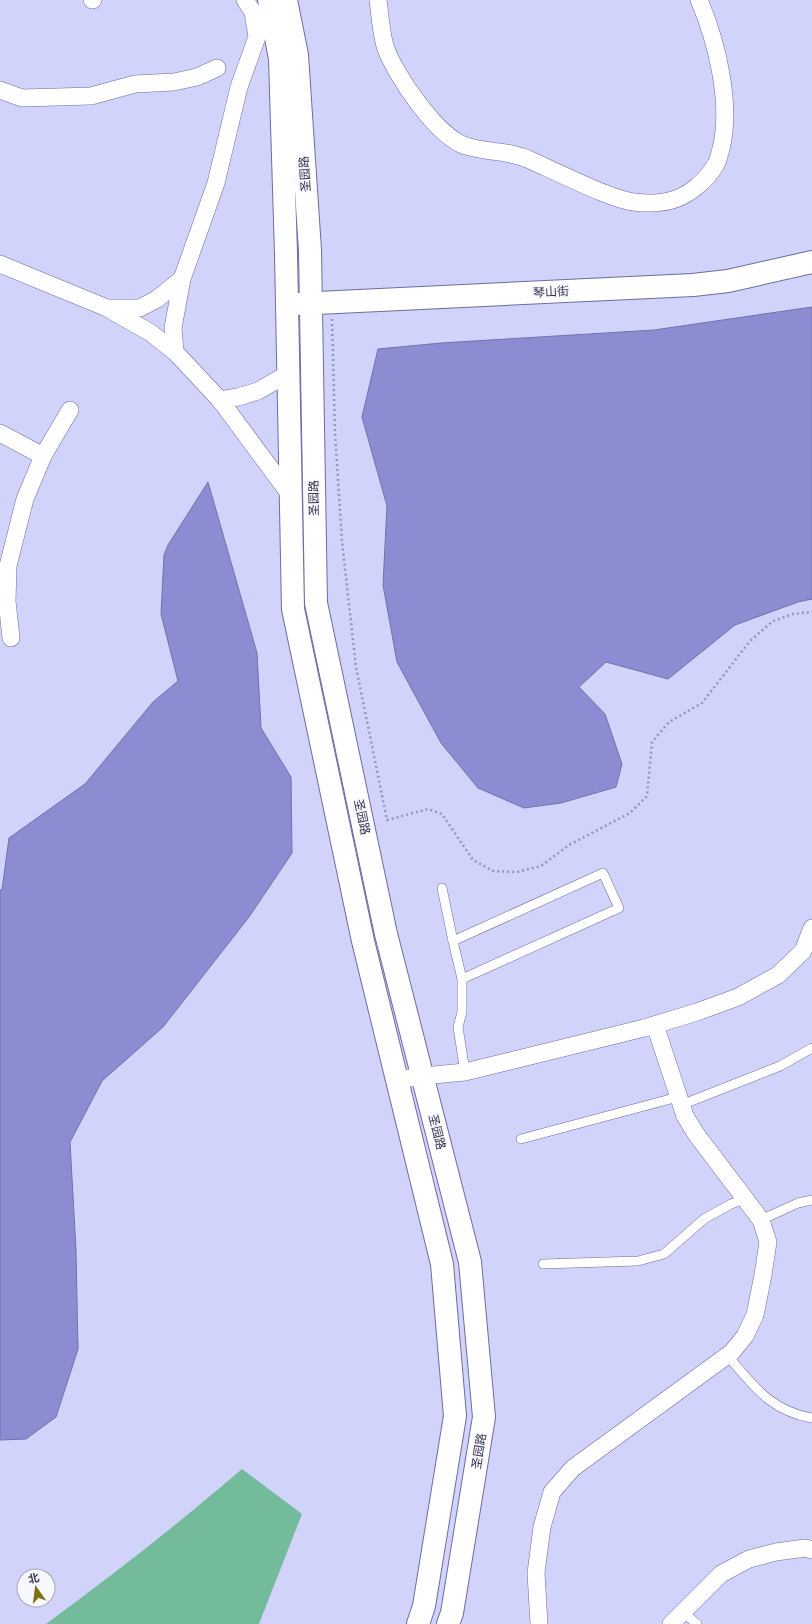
<svg xmlns="http://www.w3.org/2000/svg" width="812" height="1624" viewBox="0 0 812 1624" font-family="Bitter,'Noto Sans SC',serif">
<rect width="100%" height="100%" fill="#d1d3fa"/>
<path fill="#73bb9a" d="M242,1469L302,1514L259,1624H46C113,1575 178,1524 242,1469Z"/>
<g fill="#8c8cd2" stroke="#7272aa">
<polygon points="812,307 812,599 798,602 735,625 668,679 606,662 579,687 605,714 622,764 616,787 561,803 524,808 478,788 441,743 397,662 383,585 387,506 362,417 378,349 441,343 654,330"/>
<polygon points="208,482 257,653 261,728 291,777 292,853 249,917 163,1027 102,1081 70,1142 76,1250 78,1349 56,1417 26,1439 0,1440 0,890 2,890 9,838 85,784 153,702 178,681 161,614 164,555 168,545"/>
</g>
<g fill="none" stroke-linecap="round" stroke-linejoin="round">
<defs>
<g id="lane">
<polyline points="442,888 453,941"/>
<polyline points="462,979 453,941 603,873 619,908 462,979 462,1012 458,1027 465,1072"/>
<polyline points="681,1105 780,1066 812,1048"/>
<polyline points="521,1139 678,1097"/>
<polyline points="761,1220 798,1203 812,1200"/>
<polyline points="543,1264 638,1261 664,1254 704,1219 731,1204 745,1199"/>
<path d="M727,1355C753,1385 770,1411 812,1418"/>
<polyline points="683,1612 697,1624"/>
</g>
<g id="street">
<polyline points="92,0 93,0"/>
<path d="M378,0C380,15 381,32 385,46C394,74 438,138 466,146C488,153 509,150 530,160C554,171 577,182 601,192C612,196 623,201 634,202C656,205 679,202 696,187C704,181 711,173 716,164C719,160 719,154 721,149C732,104 717,42 699,0"/>
<polyline points="0,90 22,98 91,96 135,84 174,82 197,77 217,68"/>
<polyline points="0,264 107,308 151,333 175,352 220,400 291,496"/>
<polyline points="109,308 140,308 157,299 182,279"/>
<polyline points="175,352 173,328 182,279 216,183 239,87 257,37 253,12 245,0"/>
<polyline points="220,400 238,397 258,391 289,373"/>
<polyline points="0,433 43,456"/>
<polyline points="11,638 7,601 8,566 25,499 43,456 70,410"/>
<polyline points="397,1080 423,1076 465,1072 644,1028 697,1012 738,997 778,975 803,951 812,928"/>
<polyline points="539,1624 536,1573 542,1527 552,1492 573,1468 732,1352 745,1336 755,1315 763,1275 768,1242 761,1220 696,1134 685,1116 655,1025"/>
<polyline points="671,1624 721,1574 749,1559 776,1552 805,1548 812,1550"/>
</g>
<g id="secondary">
<polyline points="269,0 280,59 286,254 293,609 363,941 442,1264 455,1416 424,1606 418,1624"/>
<polyline points="286,0 297,55 310,250 316,603 386,934 470,1262 484,1417 452,1613 448,1624"/>
<polyline points="296,304 693,285 728,281 812,262"/>
</g>
</defs>
<use href="#lane" stroke="#6c6ca6" stroke-width="10"/>
<use href="#street" stroke="#6c6ca6" stroke-width="18"/>
<use href="#secondary" stroke="#6c6ca6" stroke-width="24"/>
<polyline stroke="#9496b7" stroke-width="2.5" stroke-dasharray="2 3" stroke-linecap="butt" points="332,319 335,433 342,542 356,667 387,820 428,809 442,814 473,860 493,871 517,872 541,866 569,845 630,813 647,796 652,742 669,722 702,703 750,641 773,621 793,614 812,612"/>
<use href="#lane" stroke="#fff" stroke-width="9"/>
<use href="#street" stroke="#fff" stroke-width="17"/>
<use href="#secondary" stroke="#fff" stroke-width="22"/>
</g>
<g text-anchor="middle" dominant-baseline="central" stroke-width="3" stroke-linejoin="round" paint-order="stroke">
<g font-size="12" fill="#34354e" stroke="#f7f7fe">
<text transform="translate(305 174) rotate(-94)">圣园路</text>
<text transform="translate(551 292) rotate(-3)">琴山街</text>
<text transform="translate(314 498) rotate(-91)">圣园路</text>
<text transform="translate(362 817) rotate(78)">圣园路</text>
<text transform="translate(437 1132) rotate(76)">圣园路</text>
<text transform="translate(479 1451) rotate(-81)">圣园路</text>
</g>
</g>
<g transform="translate(36 1588) rotate(346)"><circle r="19" fill="#f7f7fe" stroke="#a9a9b8"/>
<path d="M0-3L7 15L0 10L-7 15Z" fill="#7c7214"/>
<text y="-6" font-size="11" font-weight="bold" text-anchor="middle" fill="#34354e">北</text>
</g>
</svg>
